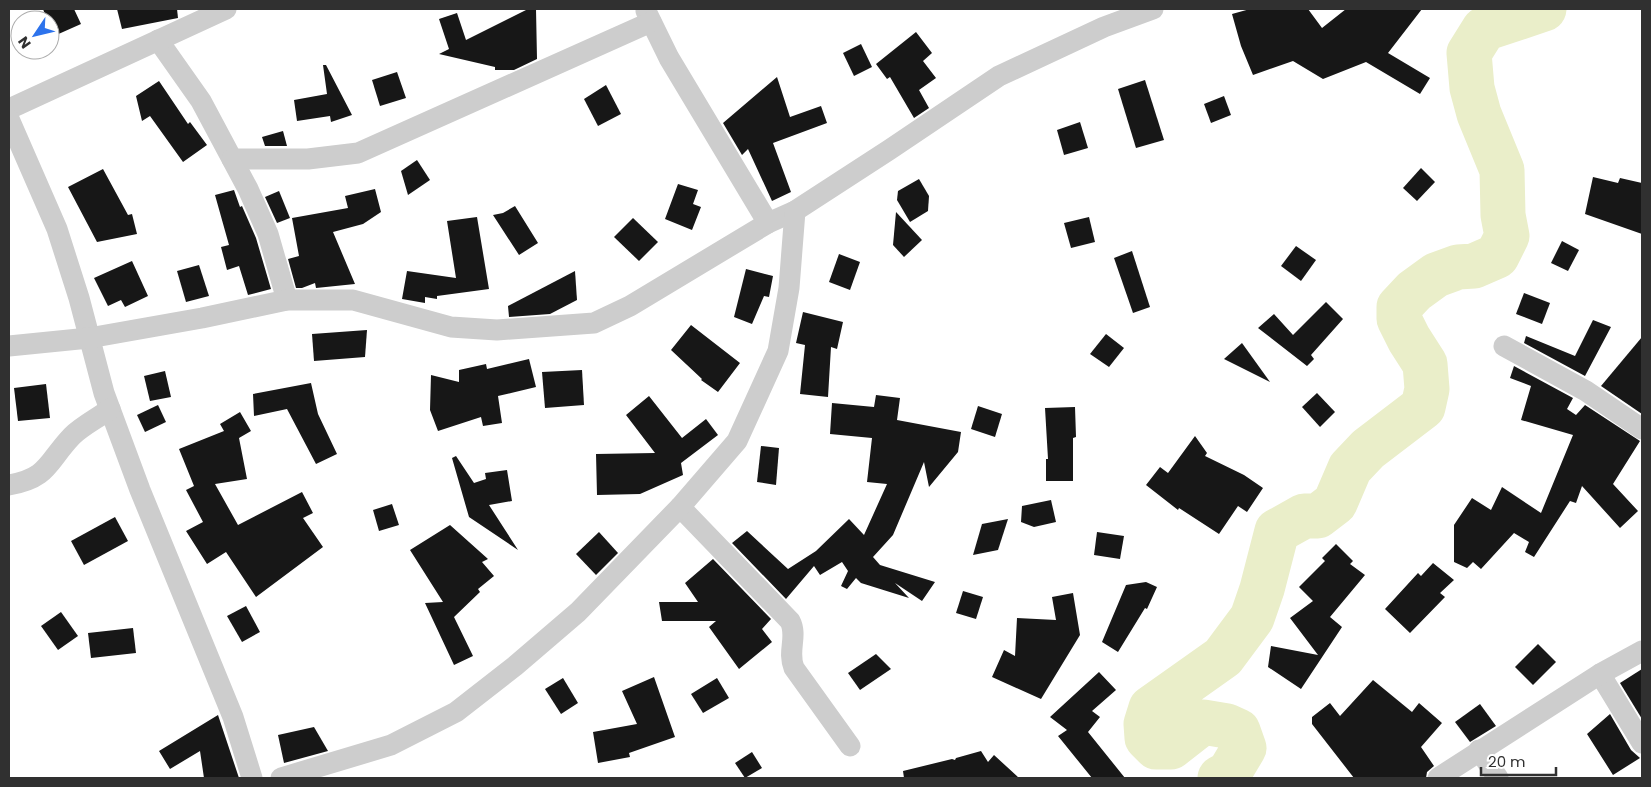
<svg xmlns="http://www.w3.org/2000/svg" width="1651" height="787" viewBox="0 0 1651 787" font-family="Poppins,sans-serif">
<rect width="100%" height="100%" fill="#fff"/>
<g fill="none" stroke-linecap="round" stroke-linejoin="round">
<polyline stroke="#eaeec9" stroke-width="45" points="1220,778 1229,773 1244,748 1238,731 1227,726 1203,722 1171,747 1156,747 1147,738 1146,724 1151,708 1223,657 1252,618 1262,589 1277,531 1304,516 1318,516 1335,503 1350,468 1368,449 1423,407 1427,389 1425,364 1409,339 1399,319 1399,307 1414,291 1436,275 1458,267 1474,266 1497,256 1507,236 1503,215 1502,170 1479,114 1472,88 1469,53 1484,29 1544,9"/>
</g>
<g fill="#171717">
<polygon points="43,9 74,9 81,24 54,36 50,26 50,20 47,20"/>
<polygon points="117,9 177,9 178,18 122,29"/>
<polygon points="528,9 536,9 537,59 514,70 495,70 495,67 439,54 449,49 439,19 457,13 466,40"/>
<polygon points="1250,9 1308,9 1322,28 1346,9 1422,9 1388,53 1430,78 1420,94 1366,62 1323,79 1293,61 1253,75 1241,46 1232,14"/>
<polygon points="916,32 932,53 923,61 936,78 919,90 929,108 914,118 890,77 887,79 876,64"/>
<polygon points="861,44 872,67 854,76 843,53"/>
<polygon points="323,65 326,65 352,115 331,122 330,116 297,121 294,100 327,94"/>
<polygon points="397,72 406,98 380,106 372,80"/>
<polygon points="777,77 790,117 821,106 827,123 773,143 791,192 772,201 748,149 742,155 723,123"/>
<polygon points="1145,80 1164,140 1136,148 1118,89"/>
<polygon points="159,81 188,124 190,122 207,145 183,162 150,116 142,121 136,96"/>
<polygon points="606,85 621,114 598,126 584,99"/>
<polygon points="1224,96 1231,115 1211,123 1204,104"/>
<polygon points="1080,122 1088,148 1064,155 1057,130"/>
<polygon points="283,131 287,146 265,146 262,137"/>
<polygon points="417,160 430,180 408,195 401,171"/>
<polygon points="1421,168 1435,182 1417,201 1403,188"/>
<polygon points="103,169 128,215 132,214 137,234 97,242 68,187"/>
<polygon points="1593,177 1618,183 1620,178 1642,183 1642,234 1585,214"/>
<polygon points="919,179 929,196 928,211 910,222 897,200 898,191"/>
<polygon points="678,184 698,190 693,204 701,207 692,230 665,219"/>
<polygon points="375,189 381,212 363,224 333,232 355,284 316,288 315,283 302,288 296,288 288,259 299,256 292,218 348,208 345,196"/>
<polygon points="234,190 240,207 242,206 256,238 271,289 248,295 239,266 227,270 221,247 229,245 215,195"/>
<polygon points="279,191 290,218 277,223 265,197"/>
<polygon points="515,206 538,243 519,255 493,215 503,213"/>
<polygon points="896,212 922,240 904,257 893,245"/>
<polygon points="477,217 489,289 437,296 437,299 425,297 425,303 402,299 407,271 456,278 447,221"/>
<polygon points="1089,217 1095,242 1071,248 1064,223"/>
<polygon points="633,218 658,242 639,261 614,237"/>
<polygon points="1562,241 1579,250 1568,271 1551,263"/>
<polygon points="1296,246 1316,260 1301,281 1281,266"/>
<polygon points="1132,251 1150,307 1133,313 1114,258"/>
<polygon points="839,254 860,262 850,290 829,282"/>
<polygon points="132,261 148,296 125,307 121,300 108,306 94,278"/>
<polygon points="199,265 209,296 186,302 177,271"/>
<polygon points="746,269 773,276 769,297 764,296 752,324 734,317"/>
<polygon points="575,271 577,300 550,314 509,317 508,306"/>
<polygon points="1524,293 1550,303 1542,324 1516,314"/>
<polygon points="1326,302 1343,319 1311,355 1314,359 1307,366 1258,328 1274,314 1293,335"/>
<polygon points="803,312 843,322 837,349 831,347 828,397 800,394 805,345 796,343"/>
<polygon points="1593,320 1611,327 1585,376 1524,343 1526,336 1575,356"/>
<polygon points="691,325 740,363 718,392 701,380 702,379 671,350"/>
<polygon points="367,330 365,357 314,361 312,334"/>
<polygon points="1106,334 1124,348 1109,367 1090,354"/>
<polygon points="1642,337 1642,414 1601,386"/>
<polygon points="1242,343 1270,382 1224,359"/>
<polygon points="529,359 536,387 498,396 502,423 483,426 481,417 438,431 430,410 431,375 459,382 459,370 486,364 487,369"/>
<polygon points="1514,366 1573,398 1567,409 1576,415 1585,405 1640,441 1613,484 1638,511 1620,528 1582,486 1576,503 1570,501 1534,557 1525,552 1529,542 1514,533 1481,569 1473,562 1467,568 1454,562 1454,525 1472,498 1491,510 1502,487 1541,513 1573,435 1521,420 1531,386 1510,378"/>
<polygon points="582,370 584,405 545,408 542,372"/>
<polygon points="165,371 171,397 150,401 144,376"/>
<polygon points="311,383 318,414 337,454 316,464 287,409 254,416 253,394"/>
<polygon points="46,384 50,418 18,421 14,388"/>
<polygon points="1317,393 1335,412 1320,427 1302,407"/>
<polygon points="876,395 900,398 897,420 961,432 958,452 929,487 924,462 893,535 873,557 880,565 935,582 922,601 895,583 909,598 861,583 856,578 847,589 841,586 848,571 842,562 820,575 814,566 786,599 732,543 747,531 788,569 816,551 849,519 864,535 887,484 867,482 872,438 830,434 832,403 874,407"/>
<polygon points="649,396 682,438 706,419 718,435 681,463 683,475 640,494 597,495 596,454 655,453 626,415"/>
<polygon points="158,405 166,422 145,432 137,415"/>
<polygon points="978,406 1002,414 995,437 971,429"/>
<polygon points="1075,407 1076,437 1073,438 1073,481 1046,481 1046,459 1048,459 1045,408"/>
<polygon points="240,412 251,431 239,438 247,479 215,484 238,525 302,492 313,513 303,518 323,547 256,597 226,552 207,564 186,531 203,522 186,490 194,486 179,449 224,431 220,424"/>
<polygon points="1195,436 1207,453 1205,456 1244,475 1263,488 1247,512 1238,506 1219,534 1179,508 1178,510 1146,485 1160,467 1168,473"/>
<polygon points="761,446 779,448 776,485 757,482"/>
<polygon points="456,456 474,483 486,479 485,473 507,470 512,501 489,505 518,550 469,517 452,458"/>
<polygon points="1051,500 1056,522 1034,527 1021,522 1022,506"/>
<polygon points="392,504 399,525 379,531 373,510"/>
<polygon points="115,517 128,541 84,565 71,541"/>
<polygon points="1008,519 998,550 973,555 982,524"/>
<polygon points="450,525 488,559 482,562 494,576 478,589 480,592 454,617 473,656 454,665 425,603 443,602 410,550"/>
<polygon points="599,532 618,553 596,575 576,554"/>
<polygon points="1097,532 1124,536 1120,559 1094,555"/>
<polygon points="1336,544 1353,561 1350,564 1365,575 1330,617 1342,627 1301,689 1268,667 1271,646 1318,655 1290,618 1313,601 1299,587 1325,561 1322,558"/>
<polygon points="713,559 771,619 762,629 772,642 739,669 709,627 716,621 662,621 659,602 698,602 685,583"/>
<polygon points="1433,563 1454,580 1440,593 1445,597 1410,633 1385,609 1418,573 1421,576"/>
<polygon points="1146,582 1157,587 1147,609 1145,608 1118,652 1102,642 1126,585"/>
<polygon points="963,591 983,597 976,619 956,613"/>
<polygon points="1073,593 1080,635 1041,699 992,677 1004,650 1015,656 1017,618 1056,620 1052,597"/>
<polygon points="246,606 260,632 242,642 227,616"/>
<polygon points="61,612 78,636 58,650 41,626"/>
<polygon points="133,628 136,653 91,658 88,633"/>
<polygon points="1538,644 1556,662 1533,685 1515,667"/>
<polygon points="876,654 891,669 860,690 848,673"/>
<polygon points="1642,669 1642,719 1620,683"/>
<polygon points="1099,672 1116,690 1092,711 1100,717 1088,732 1125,778 1092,778 1058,736 1067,730 1050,717"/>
<polygon points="654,677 675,737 629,753 630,757 598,763 593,732 637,724 622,691"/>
<polygon points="563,678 578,703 561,714 545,689"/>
<polygon points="717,678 729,698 703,713 691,694"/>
<polygon points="1373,680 1412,712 1419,703 1442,723 1421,747 1434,766 1427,772 1426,778 1354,778 1312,724 1312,717 1330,703 1340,716"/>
<polygon points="1480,704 1496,726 1470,742 1455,722"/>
<polygon points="1610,714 1631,750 1640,758 1613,775 1587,734"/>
<polygon points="218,715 239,778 204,778 200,751 170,769 159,751"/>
<polygon points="314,727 328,751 284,763 278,735"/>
<polygon points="981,751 988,762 994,755 1019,778 904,778 903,771 952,759 955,760 956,758"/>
<polygon points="752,752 762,768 745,778 735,763"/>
</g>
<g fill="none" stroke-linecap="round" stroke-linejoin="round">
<g stroke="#cdcdcd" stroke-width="21">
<polyline points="646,11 669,58 768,223"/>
<polyline points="158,40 201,101 248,189 268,234 287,300"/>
<polyline points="9,109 226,9"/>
<polyline points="9,119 57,229 79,298 104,393 140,490 233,717 252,778"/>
<polyline points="232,159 308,159 358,153 651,22"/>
<polyline points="9,346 89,338 202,318 287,300 353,300 451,327 497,330 594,323 630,306 768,223 795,211 889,150 999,76 1104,27 1153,9"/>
<polyline points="1504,346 1586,391 1642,429"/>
<path d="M9,485C49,478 47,462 72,436C82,426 98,418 110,409"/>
<path d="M680,507L790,621C798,636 787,651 794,668L850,746"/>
<polyline points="1600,674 1642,743"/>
<polyline points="1479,750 1498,778"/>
<polyline points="281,778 391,745 456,712 515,666 578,612 680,507 737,441 778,351 789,288 795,211"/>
<polyline points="1438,778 1600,674 1642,651"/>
</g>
</g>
<rect width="1651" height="787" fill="none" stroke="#303030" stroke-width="20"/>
<g transform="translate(35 35) rotate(235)"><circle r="24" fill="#ffffff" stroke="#acacac"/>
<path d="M0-4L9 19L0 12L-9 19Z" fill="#2d73ec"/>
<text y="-8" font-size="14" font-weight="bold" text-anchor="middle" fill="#303030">N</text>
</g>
<path d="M1481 767v8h75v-8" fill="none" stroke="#303030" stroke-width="2.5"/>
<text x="1488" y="767" font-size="15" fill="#303030" stroke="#ffffff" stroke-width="4" paint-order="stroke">20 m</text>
</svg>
